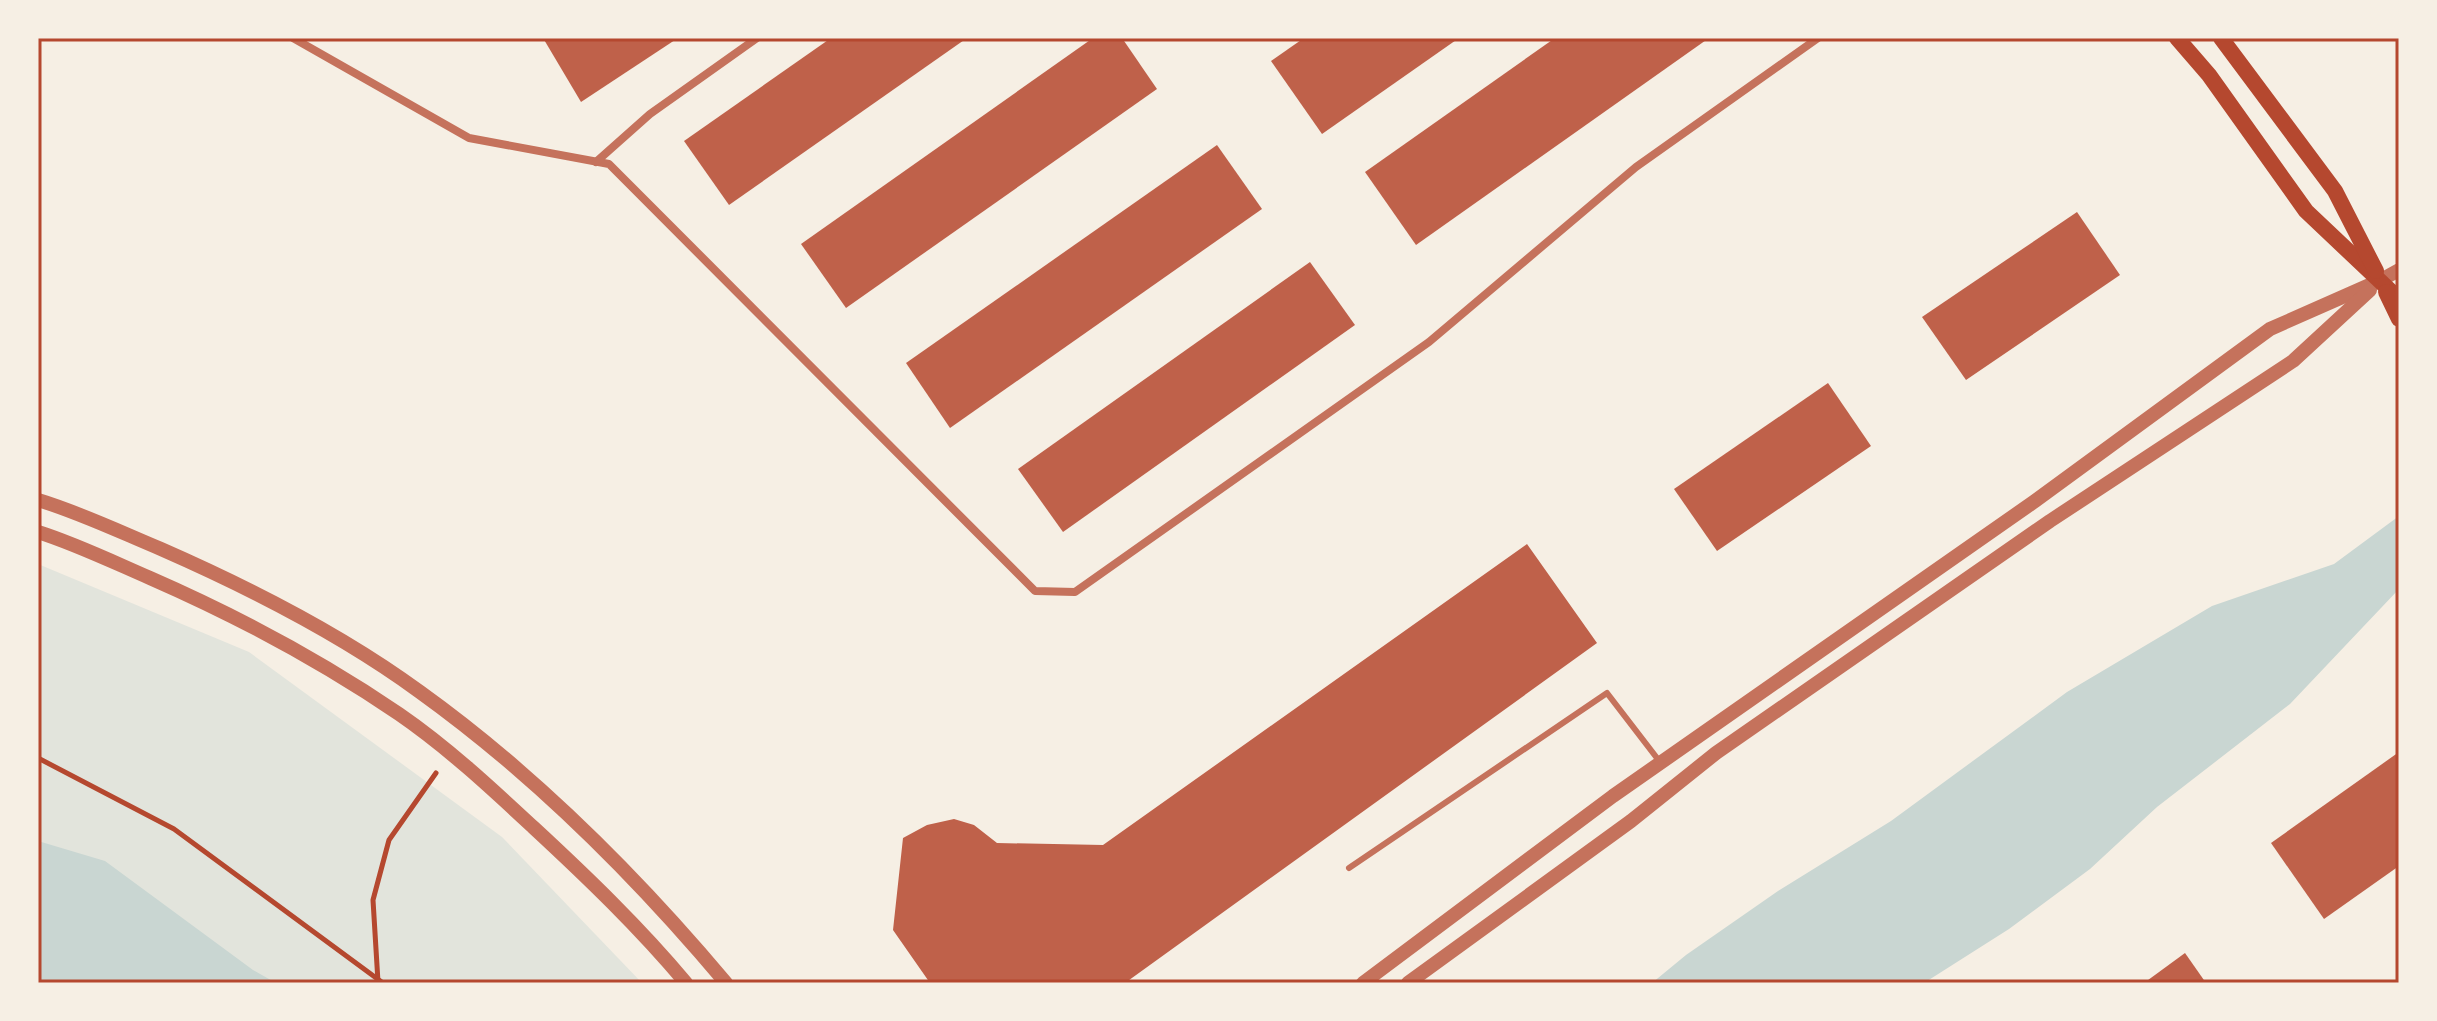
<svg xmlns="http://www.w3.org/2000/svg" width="2437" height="1021" viewBox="0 0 2437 1021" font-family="Helvetica,sans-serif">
<rect width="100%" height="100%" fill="#f6efe4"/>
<polygon fill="#e2e4dc" points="38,564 249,652 502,837 642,983 38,983"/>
<g fill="#c9d6d2">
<polygon points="2399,516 2399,589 2290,704 2157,807 2090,869 2009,929 1924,983 1652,983 1686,955 1778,891 1891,821 2067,692 2212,606 2334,564"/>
<polygon points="38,841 105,861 253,970 276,983 38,983"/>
</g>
<g fill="#bf614a">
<polygon points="543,38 678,38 581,102"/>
<polygon points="831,38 967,38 729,205 684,141"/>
<polygon points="1093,38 1122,38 1157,89 846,308 801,244"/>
<polygon points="1304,38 1459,38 1322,134 1271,61"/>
<polygon points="1555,38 1709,38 1416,245 1365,172"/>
<polygon points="1217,145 1262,209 950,428 906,363"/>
<polygon points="2077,212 2120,275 1966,380 1922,317"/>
<polygon points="1310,262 1355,325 1063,532 1018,469"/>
<polygon points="1828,383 1871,446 1717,551 1674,489"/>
<polygon points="1527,544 1597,643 1125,983 930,983 893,930 903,838 927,825 954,819 974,825 997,843 1103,845"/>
<polygon points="2399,752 2399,866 2324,919 2271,843"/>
<polygon points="2185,953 2206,983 2144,983"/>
</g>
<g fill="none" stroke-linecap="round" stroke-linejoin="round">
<g stroke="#b5482f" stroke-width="5">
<polyline points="38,758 174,829 383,983"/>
<polyline points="378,982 373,900 389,840 436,773"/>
</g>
<polyline stroke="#c5725c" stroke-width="6" points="1349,868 1607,693 1660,762"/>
<g stroke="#c5725c" stroke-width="8">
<polyline points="293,38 469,138 609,164 1035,591 1075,592 1429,342 1636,167 1818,38"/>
<polyline points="596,162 650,114 757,38"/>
</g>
<g stroke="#c5725c" stroke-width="14">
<path d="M38,500C81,513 120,532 161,549C250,588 341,634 420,692C534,774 636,876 726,983"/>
<path d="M38,532C76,544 113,562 150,578C237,616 321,661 399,714C447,747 491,788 533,827C587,877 639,927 686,983"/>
<polyline points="1363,983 1613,796 2035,501 2270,329 2381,280 2399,270"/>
<polyline points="1408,983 1631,821 1716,753 2050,521 2293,361 2370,290"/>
</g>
<g stroke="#b5482f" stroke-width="16">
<polyline points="2177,38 2209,75 2306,211 2399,299"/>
<polyline points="2221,38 2335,191 2376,271"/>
<polyline points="2386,292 2399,319"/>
</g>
</g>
<rect width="2437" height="1021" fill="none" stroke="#f6efe4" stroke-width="80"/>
<rect x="40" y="40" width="2357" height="941" fill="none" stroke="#b5482f" stroke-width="3"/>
</svg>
